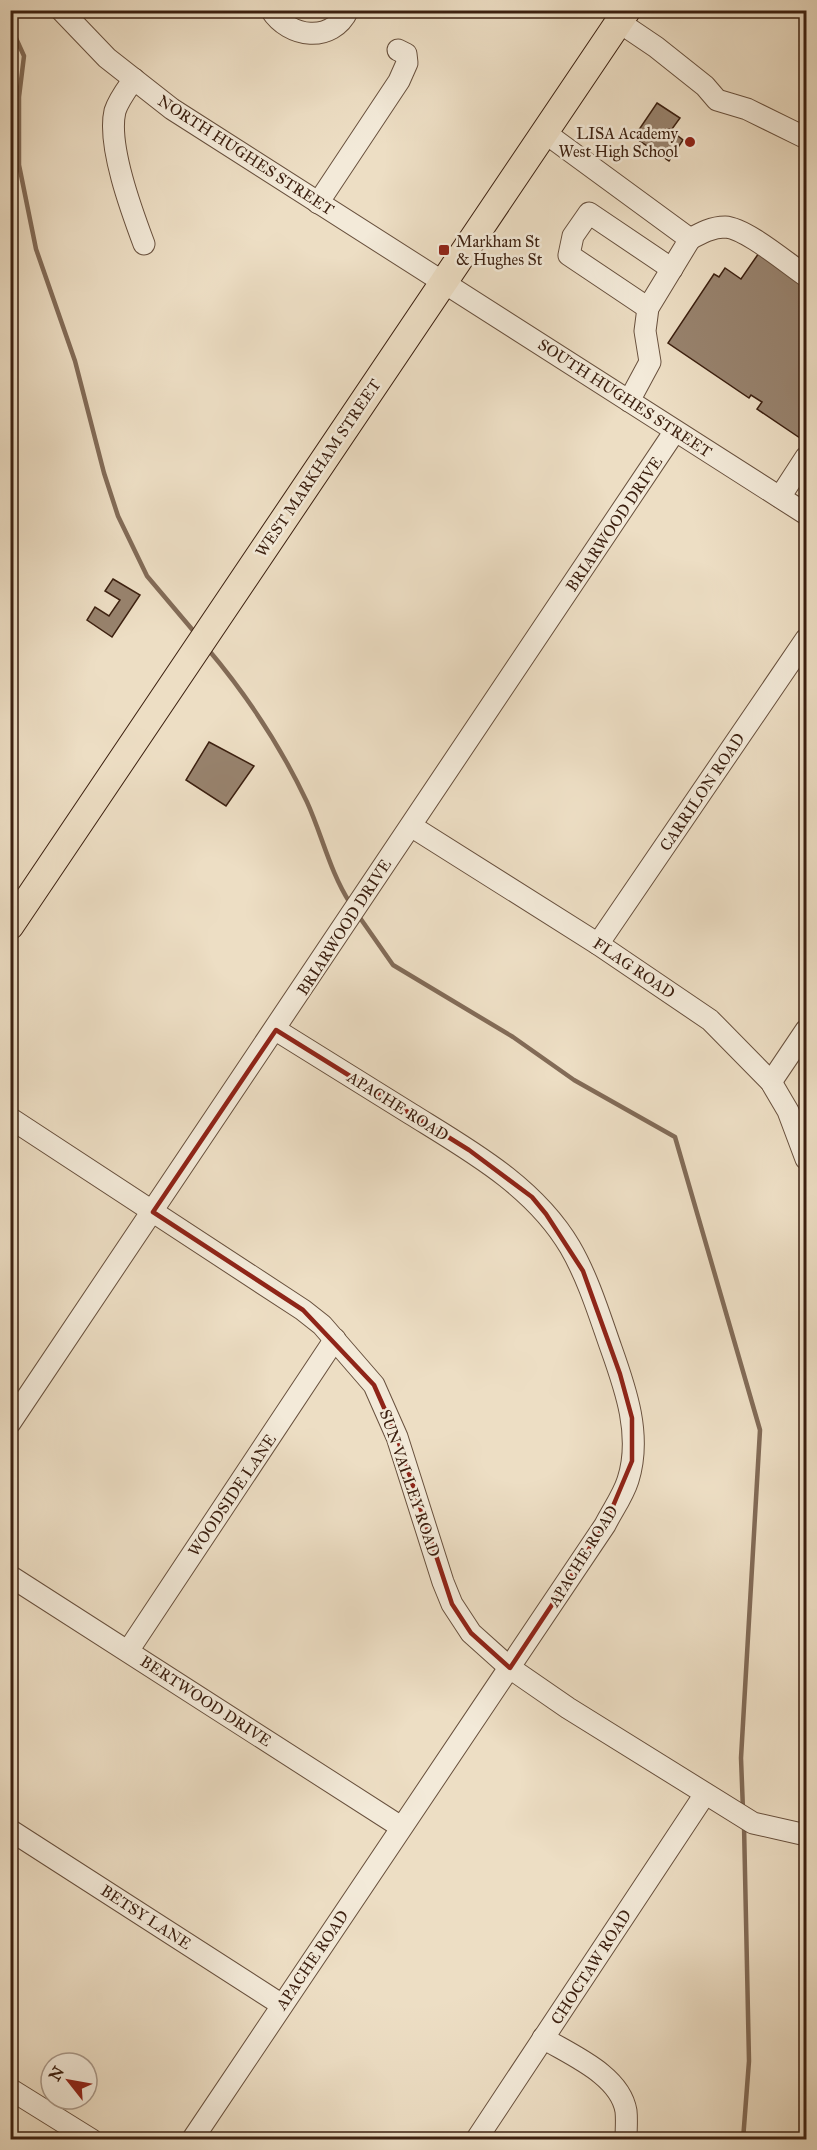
<svg xmlns="http://www.w3.org/2000/svg" width="817" height="2150" viewBox="0 0 817 2150" font-family="'IM FELL Great Primer',serif">
<rect width="100%" height="100%" fill="#eddec4"/>
<filter id="stains"><feTurbulence type="fractalNoise" baseFrequency=".00333" numOctaves="4"/><feColorMatrix values="0 0 0 0 .2 0 0 0 0 .09 0 0 0 0 .02 0 0 0 .5 -.17"/></filter>
<radialGradient id="worn" r=".72"><stop offset=".6" stop-color="#630" stop-opacity="0"/><stop offset="1" stop-color="#630" stop-opacity=".3"/></radialGradient>
<g fill="none" stroke-linecap="round" stroke-linejoin="round">
<g stroke="#826b57" stroke-width="4.5">
<polyline points="10,25 24,56 19,97 19,165 36,249 75,361 104,473 118,516 147,576 196,634"/>
<path d="M207,648C246,694 281,747 307,802C322,835 330,872 350,903"/>
<polyline points="358,915 393,965 513,1037 574,1080 675,1137 760,1430 741,1758 743,1810"/>
<polyline points="743,2140 749,2061 744,1825"/>
</g>
</g>
<g fill="#98836e" stroke="#3c2010" stroke-width="1.5">
<polygon points="657,103 680,118 672,129 669,129 683,140 669,161 634,137"/>
<polygon points="761,250 806,281 806,429 800,438 757,409 762,402 751,395 749,398 668,343 714,274 719,277 725,268 741,279"/>
<polygon points="113,579 140,595 112,637 87,620 95,607 109,616 120,600 105,591"/>
<polygon points="209,742 254,766 226,806 186,780"/>
</g>
<g fill="none" stroke-linecap="round" stroke-linejoin="round">
<defs>
<g id="minor">
<polyline points="61,10 107,58 172,109 806,514"/>
<path d="M271,10C289,38 332,44 348,10"/>
<polyline points="619,22 656,47 705,86 717,100 747,109 806,138"/>
<path d="M134,79C127,89 119,99 115,111C107,145 132,212 144,244"/>
<polyline points="544,132 690,239 648,308 645,331 650,362 629,401"/>
<polyline points="318,203 399,81 407,63 406,54 398,50"/>
<path d="M690,239C701,233 712,227 725,227C746,228 788,264 806,276"/>
<polyline points="648,308 569,255 573,236 589,213 672,269"/>
<polyline points="780,497 806,457"/>
<polyline points="411,826 598,944 710,1020 771,1082 788,1111 806,1159"/>
<polyline points="598,944 806,639"/>
<polyline points="771,1082 806,1030"/>
<polyline points="10,1118 303,1310 322,1325 374,1385 397,1437 443,1582 452,1604 471,1633 510,1668 568,1708 753,1823 806,1835"/>
<polyline points="10,1423 675,431"/>
<polyline points="10,1576 401,1827"/>
<polyline points="128,1651 335,1339"/>
<polyline points="10,1830 282,2005"/>
<path d="M543,2038C571,2055 620,2075 626,2111C627,2120 626,2130 626,2140"/>
<polyline points="10,2089 92,2140"/>
<path d="M192,2140L605,1525C612,1511 623,1496 628,1480C642,1436 626,1390 611,1348C599,1314 588,1278 570,1247C534,1186 469,1150 411,1114C366,1086 321,1058 276,1030"/>
<polyline points="476,2140 705,1794"/>
</g>
<polyline id="major" points="10,926 627,10"/>
</defs>
<use href="#minor" stroke="#68503d" stroke-width="23"/>
<use href="#major" stroke="#3c2010" stroke-width="29"/>
<use href="#minor" stroke="#f3ead9" stroke-width="21"/>
<use href="#major" stroke="#eddec4" stroke-width="27"/>
</g>
<path fill="none" stroke="#8f2418" stroke-width="4.5" stroke-linejoin="round" d="M276,1030L469,1150L532,1197L546,1214L583,1271L620,1374L632,1418V1461L605,1525L510,1668L471,1633L452,1604L397,1437L374,1385L303,1310L153,1212Z"/>
<g fill="#8f2418" stroke="#f3ead9" stroke-width="2">
<circle cx="690" cy="142" r="6"/>
<rect x="438" y="244" width="12" height="12" rx="3"/>
</g>
<g text-anchor="middle" dominant-baseline="central" stroke-width="5" stroke-linejoin="round" paint-order="stroke">
<g font-size="16" fill="#3c2010" stroke="#f3ead9" text-anchor="end">
<text x="678" y="133">LISA Academy<tspan x="678" dy="18">West High School</tspan></text>
<text x="456" y="241" text-anchor="start">Markham St<tspan x="456" dy="18">&amp; Hughes St</tspan></text>
</g>
<g font-size="16" fill="#3c2010" stroke="#f3ead9">
<text transform="translate(246 155) rotate(33)">NORTH HUGHES STREET</text>
<text transform="translate(625 398) rotate(33)">SOUTH HUGHES STREET</text>
<text transform="translate(318 468) rotate(-56)">WEST MARKHAM STREET</text>
<text transform="translate(614 524) rotate(-56)">BRIARWOOD DRIVE</text>
<text transform="translate(702 792) rotate(-56)">CARRILON ROAD</text>
<text transform="translate(344 927) rotate(-57)">BRIARWOOD DRIVE</text>
<text transform="translate(634 968) rotate(34)">FLAG ROAD</text>
<text transform="translate(398 1106) rotate(32)">APACHE ROAD</text>
<text transform="translate(410 1483) rotate(71)">SUN VALLEY ROAD</text>
<text transform="translate(232 1495) rotate(-56)">WOODSIDE LANE</text>
<text transform="translate(583 1556) rotate(-58)">APACHE ROAD</text>
<text transform="translate(206 1701) rotate(33)">BERTWOOD DRIVE</text>
<text transform="translate(146 1917) rotate(33)">BETSY LANE</text>
<text transform="translate(312 1960) rotate(-56)">APACHE ROAD</text>
<text transform="translate(591 1967) rotate(-57)">CHOCTAW ROAD</text>
</g>
</g>
<rect width="817" height="2150" fill="none" stroke="#eddec4" stroke-width="36"/>
<rect x="12" y="12" width="793" height="2126" fill="none" stroke="#3c2010" stroke-width="3"/>
<rect x="18" y="18" width="781" height="2114" fill="none" stroke="#3c2010" stroke-width="1.5"/>
<g transform="translate(69 2081) rotate(301)"><circle r="28" fill="#f3ead9" stroke="#aa9989" stroke-width="1.5"/>
<path d="M0-4.5L10 22L0 15L-10 22Z" fill="#8f2418"/>
<text y="-9" font-size="16" font-weight="bold" text-anchor="middle" fill="#3c2010">N</text>
</g>
<rect width="100%" height="100%" filter="url(#stains)"/>
<rect width="100%" height="100%" fill="url(#worn)"/>
</svg>
